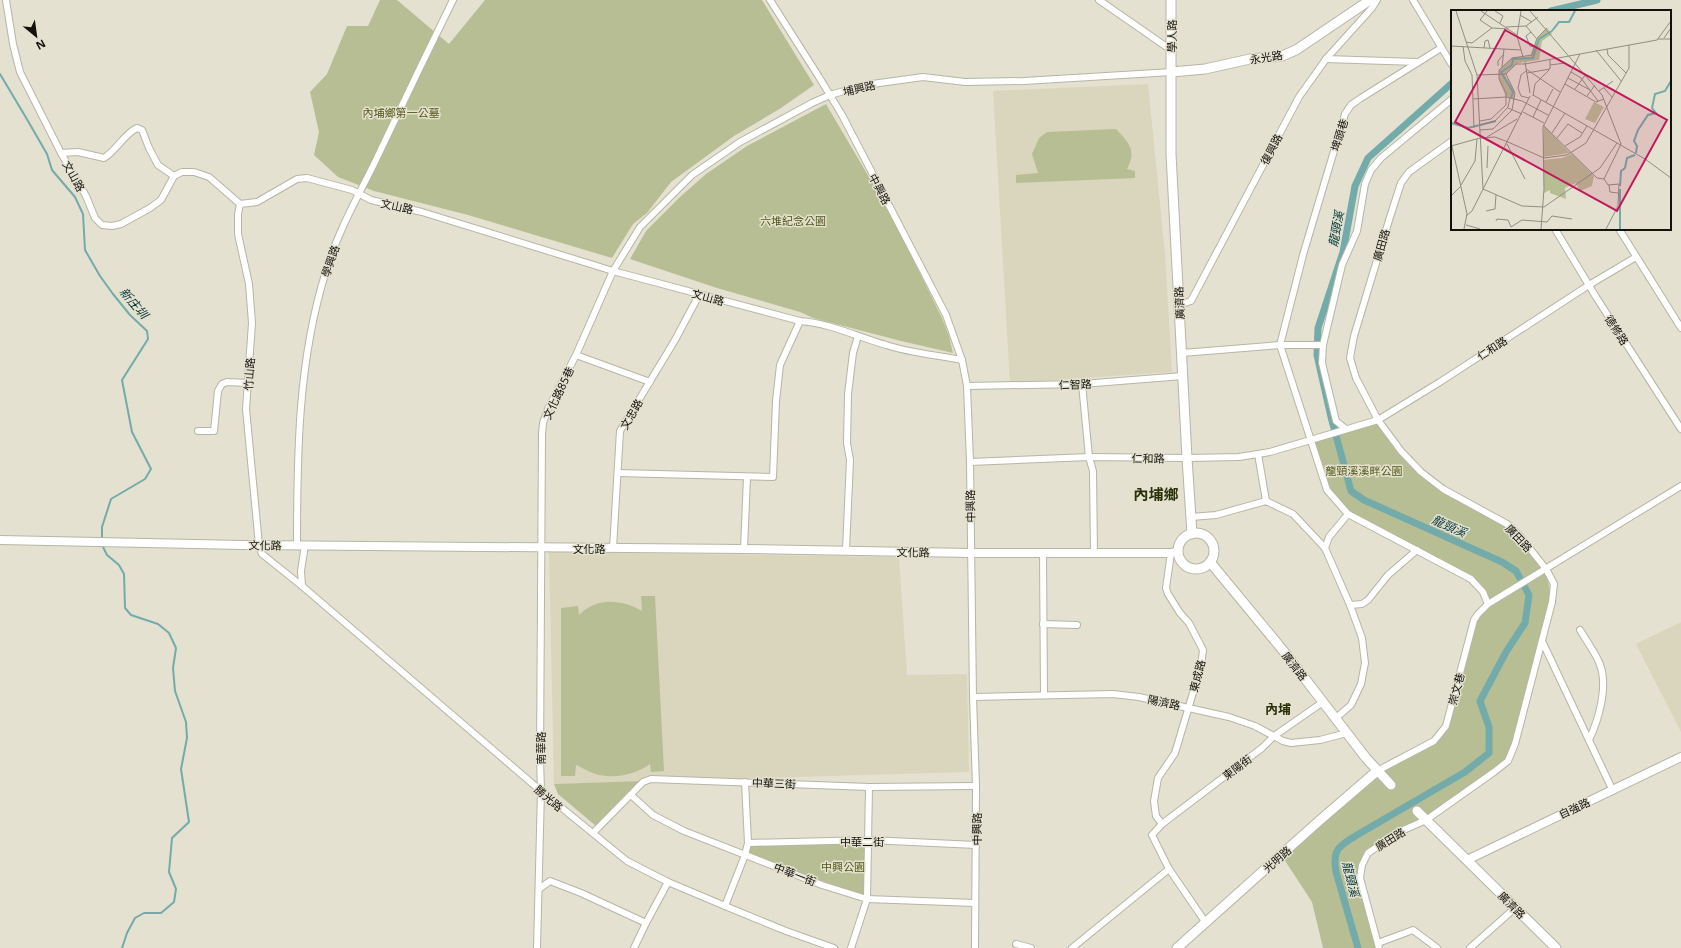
<svg xmlns="http://www.w3.org/2000/svg" width="1681" height="948" viewBox="0 0 1681 948" font-family="'Noto Sans','Noto Sans TC',sans-serif">
<rect width="100%" height="100%" fill="#e4e1d0"/>
<g fill="#dad5bd">
<polygon points="1148,84 1165,254 1172,372 1010,383 993,91"/>
<polygon points="549,552 899,557 907,675 967,674 969,772 554,784"/>
<polygon points="1681,622 1681,732 1636,644"/>
</g>
<g fill="#b8be94">
<polygon points="380,0 397,0 449,44 485,0 762,0 814,85 781,108 734,136 671,182 647,213 633,224 612,258 468,215 374,191 338,177 314,155 319,132 310,92 327,74 347,26 368,26"/>
<polygon points="826,104 889,211 942,318 949,336 953,353 901,341 813,318 800,312 717,288 630,259 646,231 680,197 706,174 747,146"/>
<path d="M1116,129C1129,143 1137,151 1127,169L1135,171V178L1016,183V175L1038,173L1032,154L1039,138L1047,132Z"/>
<polygon points="1378,420 1401,451 1443,489 1507,524 1546,569 1552,602 1508,761 1426,820 1368,853 1361,878 1379,948 1323,948 1312,902 1282,856 1375,770 1434,741 1445,726 1474,620 1488,604 1471,579 1348,514 1327,490 1311,439"/>
<path d="M641,596H655L664,771L651,772L650,764C635,775 611,780 593,773C587,771 581,767 576,765L575,776H561V608L578,606L579,615C596,597 622,599 642,611Z"/>
<polygon points="643,781 596,826 558,794 554,784"/>
<polygon points="866,843 865,897 748,853 750,845"/>
</g>
<g fill="none" stroke-linecap="round" stroke-linejoin="round">
<g stroke="#73abab" stroke-width="2">
<polyline points="0,74 28,121 47,154 52,170 75,197 83,214 85,250 100,276 113,294 130,315 147,331 148,339 122,380 132,432 151,469 145,479 111,499 102,527 102,538"/>
<polyline points="103,547 107,555 119,565 124,574 125,608 131,615 158,624 169,633 176,648 173,668 175,691 186,722 187,738 181,769 189,822 172,838 169,872 176,889 174,902 161,913 144,913 135,918 127,933 122,948"/>
</g>
<g stroke="#73abab" stroke-width="7">
<polyline points="1551,11 1597,0"/>
<path d="M1358,948L1336,872C1332,849 1339,846 1357,835L1465,772L1489,753V727L1480,701L1506,652L1525,623L1529,595L1516,571L1502,562L1364,500L1351,491L1331,417L1317,355L1318,328L1343,252L1355,186L1368,158L1452,83"/>
</g>
<defs>
<g id="minor">
<path d="M6,0L13,44L20,72L61,153L86,196L95,218L102,225L112,226L121,224L150,208L161,200L174,176L182,172H194L209,177L240,204L257,202L297,179L307,178L352,190L371,200L422,212L613,271L800,321C829,323 858,337 886,345C910,353 937,355 962,360"/>
<polyline points="770,0 819,77 842,115 946,315 962,360 967,386 970,462 973,697 976,786 975,948"/>
<polyline points="1099,0 1171,50"/>
<polyline points="1413,0 1452,65"/>
<polyline points="1441,48 1361,98 1351,105 1345,114 1303,255 1280,345 1327,490 1348,514 1471,579 1483,592 1488,604"/>
<polyline points="1326,59 1417,62"/>
<path d="M61,153L78,152L104,158C117,150 124,134 137,128L142,130L149,148L158,165L174,176"/>
<polyline points="240,204 238,214 238,234 249,284 252,323 246,409 259,545 262,554 302,586 541,791 627,861 668,882 725,906 786,931 834,948"/>
<polyline points="1555,229 1596,297 1681,429"/>
<polyline points="1619,229 1681,328"/>
<polyline points="1179,305 1191,301 1299,97 1326,59 1372,8 1377,0"/>
<polyline points="1182,353 1280,345 1320,345"/>
<polyline points="576,355 650,382"/>
<polyline points="1082,384 1089,457 1093,471 1094,554"/>
<polyline points="967,386 1082,384 1183,376"/>
<polyline points="1346,429 1336,421 1322,363 1323,345 1342,265 1357,231 1365,184 1371,170 1381,158 1452,99"/>
<polyline points="198,431 214,431 218,391 222,384 227,382 248,383"/>
<polyline points="1258,454 1266,501"/>
<polyline points="970,462 1089,457 1187,458 1239,457 1270,452 1378,420 1440,382 1589,285 1636,257"/>
<polyline points="618,473 773,477 776,401 780,365 800,321"/>
<polyline points="1191,517 1216,515 1266,501 1293,514 1325,548 1350,605 1362,638 1365,663 1361,684 1351,705 1336,718"/>
<path d="M297,546C297,453 298,360 326,271C337,234 356,200 373,166C399,111 426,55 453,0"/>
<polyline points="613,548 620,431 675,340 699,295"/>
<polyline points="1325,548 1329,537 1348,514"/>
<polyline points="744,549 747,477"/>
<polyline points="846,550 850,460 847,443 848,394 853,353 858,336"/>
<polyline points="1043,553 1044,695"/>
<polyline points="302,586 301,571 305,545"/>
<polyline points="1350,605 1362,604 1368,600 1388,575 1417,550"/>
<polyline points="1043,624 1077,625"/>
<path d="M1580,630C1586,640 1594,651 1599,662C1609,684 1599,719 1589,740"/>
<polyline points="1542,641 1613,791"/>
<polyline points="973,697 1113,694 1139,697 1229,717 1255,726 1283,741 1291,743 1320,740 1347,733"/>
<polyline points="1377,771 1434,741 1446,726 1474,620 1478,614 1488,604 1681,486"/>
<polyline points="631,795 653,815 684,831 822,885 867,899 975,903"/>
<polyline points="1162,824 1156,816 1154,801 1158,778 1175,753 1201,666 1203,650 1189,623 1180,613 1168,594 1166,588 1171,553"/>
<polyline points="593,833 643,782 651,779 869,787 976,786"/>
<polyline points="748,843 869,840 976,845"/>
<polyline points="539,889 550,881 581,893 646,923"/>
<polyline points="725,906 745,855 748,843 745,782"/>
<polyline points="1206,923 1169,869 1152,835 1162,824 1262,748 1274,736 1323,702"/>
<polyline points="1378,943 1413,930 1437,948"/>
<polyline points="1016,944 1031,948"/>
<polyline points="537,948 541,791 540,758 542,434 543,423 548,409 576,355 613,271 640,227 692,175 740,142 812,103 830,95 865,85 923,77 965,82 1024,81 1172,72"/>
<polyline points="634,948 646,923 668,882"/>
<polyline points="851,948 867,899 869,787"/>
<polyline points="1072,948 1169,869"/>
<polyline points="1379,948 1360,878 1362,865 1368,853 1399,832 1426,820 1494,772 1508,761 1515,744 1552,602 1554,584 1546,569 1519,535 1507,524 1443,489 1421,472 1401,451 1378,420 1356,378 1350,358 1354,336 1390,217 1401,183 1409,172 1452,141"/>
<polyline points="1470,948 1515,908"/>
</g>
<g id="tertiary">
<polyline points="0,540 243,545 744,549 971,553 1171,553 1178,551"/>
<polyline points="1467,860 1681,757"/>
</g>
<g id="secondary">
<polyline points="1171,0 1171,154 1187,458 1192,534"/>
<polyline points="1172,72 1205,69 1250,59 1282,56 1296,50 1370,0"/>
<circle cx="1196" cy="551" r="18"/>
<polyline points="1210,562 1286,654 1366,758 1391,785"/>
<polyline points="1417,811 1556,948"/>
<polyline points="1177,948 1319,821 1377,771"/>
</g>
</defs>
<use href="#minor" stroke="#b7b5a5" stroke-width="8"/>
<use href="#tertiary" stroke="#b7b5a5" stroke-width="10"/>
<use href="#secondary" stroke="#b7b5a5" stroke-width="11"/>
<use href="#minor" stroke="#fff" stroke-width="6"/>
<use href="#tertiary" stroke="#fff" stroke-width="8"/>
<use href="#secondary" stroke="#fff" stroke-width="9"/>
</g>
<g text-anchor="middle" dominant-baseline="central" stroke-width="3" stroke-linejoin="round" paint-order="stroke">
<g font-size="11" fill="#12110b" stroke="#e4e1d0">
<text transform="translate(1171 36) rotate(-90)">學人路</text>
<text transform="translate(1266 57) rotate(-9)">永光路</text>
<text transform="translate(859 88) rotate(-13)">埔興路</text>
<text transform="translate(1339 135) rotate(-73)">埤頭巷</text>
<text transform="translate(1271 149) rotate(-62)">復興路</text>
<text transform="translate(74 176) rotate(61)">文山路</text>
<text transform="translate(880 189) rotate(62)">中興路</text>
<text transform="translate(397 206) rotate(12)">文山路</text>
<text transform="translate(1381 245) rotate(-74)">廣田路</text>
<text transform="translate(330 261) rotate(-71)">學興路</text>
<text transform="translate(708 297) rotate(15)">文山路</text>
<text transform="translate(1179 303) rotate(-93)">廣濟路</text>
<text transform="translate(1617 330) rotate(57)">德修路</text>
<text transform="translate(1492 348) rotate(-33)">仁和路</text>
<text transform="translate(249 374) rotate(-86)">竹山路</text>
<text transform="translate(1075 384) rotate(-2)">仁智路</text>
<text transform="translate(558 393) rotate(-65)">文化路85巷</text>
<text transform="translate(631 414) rotate(-60)">文忠路</text>
<text transform="translate(1148 458) rotate(1)">仁和路</text>
<text transform="translate(970 506) rotate(-91)">中興路</text>
<text transform="translate(1519 538) rotate(47)">廣田路</text>
<text transform="translate(265 545) rotate(1)">文化路</text>
<text x="589" y="548">文化路</text>
<text transform="translate(913 552) rotate(1)">文化路</text>
<text transform="translate(1295 666) rotate(52)">廣濟路</text>
<text transform="translate(1197 676) rotate(-76)">東成路</text>
<text transform="translate(1456 689) rotate(-75)">崇文巷</text>
<text transform="translate(1164 702) rotate(12)">陽濟路</text>
<text transform="translate(540 748) rotate(-90)">南華路</text>
<text transform="translate(1237 767) rotate(-37)">東陽街</text>
<text transform="translate(774 783) rotate(2)">中華三街</text>
<text transform="translate(549 798) rotate(40)">勝光路</text>
<text transform="translate(1574 808) rotate(-25)">自強路</text>
<text transform="translate(976 829) rotate(-90)">中興路</text>
<text transform="translate(1390 839) rotate(-32)">廣田路</text>
<text x="862" y="841">中華二街</text>
<text transform="translate(1277 859) rotate(-41)">光明路</text>
<text transform="translate(795 874) rotate(21)">中華一街</text>
<text transform="translate(1512 905) rotate(45)">廣濟路</text>
</g>
<g font-size="11" fill="#515714" stroke="#e4e1d0">
<text x="401" y="112">內埔鄉第一公墓</text>
<text x="793" y="220">六堆紀念公園</text>
<text x="1364" y="470">龍頸溪溪畔公園</text>
<text x="843" y="866">中興公園</text>
</g>
<g font-size="12" font-style="italic" fill="#003536" stroke="#e4e1d0">
<text transform="translate(1336 229) rotate(-79)">龍頸溪</text>
<text transform="translate(134 303) rotate(49)">新庄圳</text>
<text transform="translate(1449 526) rotate(24)">龍頸溪</text>
<text transform="translate(1351 879) rotate(76)">龍頸溪</text>
</g>
<g font-size="13" font-weight="bold" fill="#2a3109" stroke="#e4e1d0">
<text x="1278" y="709">內埔</text>
</g>
<g font-size="15" font-weight="bold" fill="#2a3109" stroke="#e4e1d0">
<text x="1156" y="494">內埔鄉</text>
</g>
</g>
<g transform="translate(1451 10)">
<rect width="220" height="220" fill="#e4e1d0"/>
<path d="M96,18L101,24L91,31L88,50L67,53L54,65L63,80V89L55,87L48,70V60L61,48L79,46L86,28ZM143,92L153,97L144,113L134,109ZM93,116L119,143L92,147ZM121,144L143,166L141,176L129,181L125,173L114,178L115,189L99,183V180L93,183L92,150L111,148Z" fill="#b8be94"/>
<path fill="none" stroke="#73abab" stroke-width="2" d="M101,21L108,12H118L124,1M60,88L62,82L50,62L61,55L62,49L82,48L88,29L101,21M0,113L17,118L45,111M185,143L186,136L183,131L187,120L197,105L205,103L201,98L204,84L214,81L220,71M169,176L170,161L174,158L176,148L184,145M169,219V179"/>
<path fill="none" stroke="#908e81" stroke-width="1" d="M5,1L26,65L32,179L71,196L93,197L149,158L166,133M30,1L66,25M36,1L29,10L41,18M44,1L52,6L49,13M70,1L66,26L72,47M79,1L151,85L170,134L153,169M69,5L81,12M75,16L85,28M55,17L75,16L87,7M80,22L75,26L79,36L83,37M213,28L220,18M207,29H220M15,32L21,33L41,18L57,19M0,36L70,40M12,36L14,51L21,65L23,118M33,38L34,31L37,30L39,38M156,39L157,45L175,63M145,40L170,71M74,52L79,83M74,54L206,30L220,11M99,55L114,53L118,56M47,56V51L52,45M51,57L53,39M75,59L109,82M75,61L70,65L67,78L70,86L78,88M120,62L130,68L147,91M76,63L99,59V49M26,65L55,64L65,54H74M117,68L139,80M114,74L145,92L153,89M153,78L161,87M124,79L135,64M148,81L162,71M82,85L194,149L220,168M82,86L84,74L98,60M136,86L144,75M22,89L55,87L71,91L97,105M95,92L102,79M57,98L71,104M72,102L93,113M82,107L90,90M29,111L40,109L55,95V83L48,69V60L61,48L81,45L86,28L96,18M29,115L44,111L57,97L59,88M92,115L146,168L153,169L157,175L168,174L167,196L155,219M29,120L42,119L61,100L64,83L55,64M101,123L114,103M36,127L66,109M106,128L117,114L131,123M0,132L16,204L13,219M57,132L93,148L116,145L135,133L178,58V35M56,134L74,169M0,136L29,128L44,127L57,132M114,136L129,127L136,116M36,158L37,136M10,175L24,151L26,129M158,175L159,182L167,183M0,186L10,176M35,201L44,199L45,185M15,206L21,201L79,86M45,211L46,209L57,210L60,217L71,210L96,212L101,206L121,209M15,215L29,219M90,219L93,179L92,117L129,44"/>
<path fill="#c2185b" fill-opacity="0.15" stroke="#c2185b" stroke-width="2" d="M54,20L216,110L166,201L4,112Z"/>
<rect width="220" height="220" fill="none" stroke="#12110b" stroke-width="2"/>
</g>
<g transform="translate(36 36) rotate(151)" stroke="#e4e1d0" stroke-width="3" paint-order="stroke">
<path d="M0-3L7 15L0 10L-7 15Z" fill="#12110b"/>
<text y="-6" font-size="11" font-weight="bold" text-anchor="middle" fill="#12110b">N</text>
</g>
</svg>
